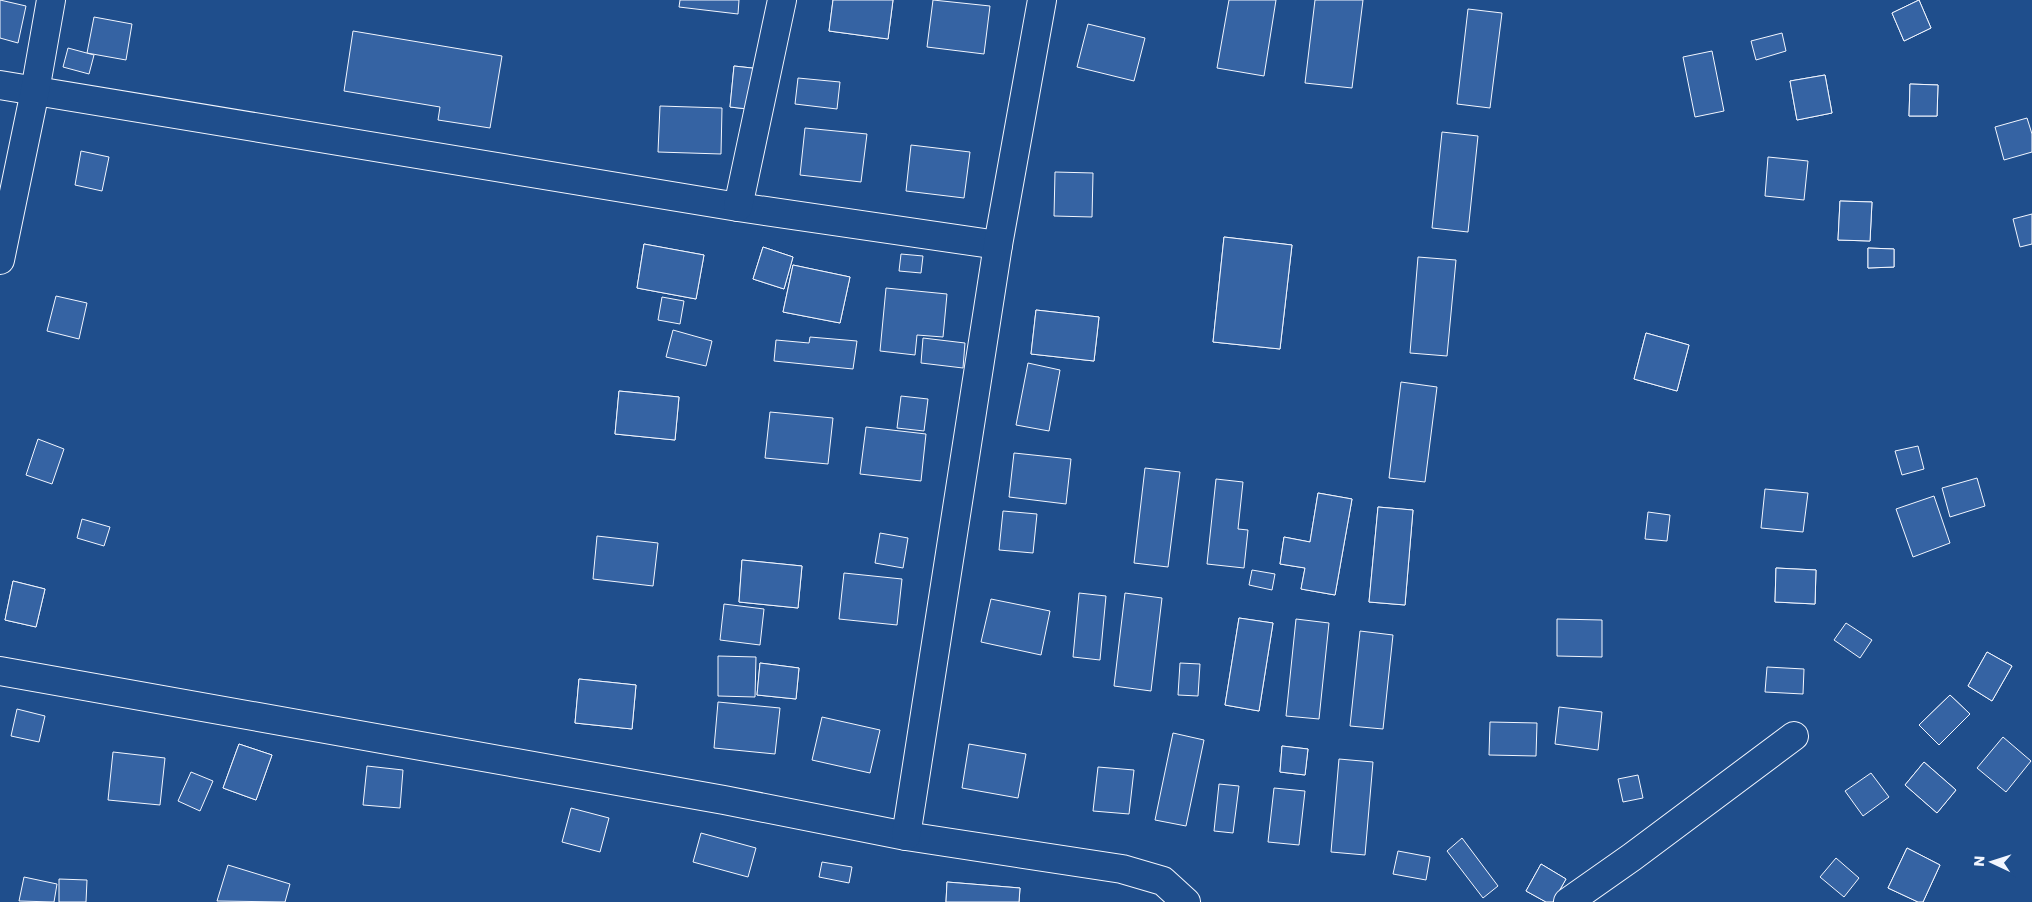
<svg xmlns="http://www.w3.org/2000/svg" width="2032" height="902" viewBox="0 0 2032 902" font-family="Poppins,sans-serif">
<rect width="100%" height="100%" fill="#1f4e8c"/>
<g fill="#3563a3" stroke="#f2f6ff">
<polygon points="0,0 26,6 18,43 0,38"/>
<polygon points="680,0 739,0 738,14 679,7"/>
<polygon points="833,0 893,0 888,39 829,31"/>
<polygon points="833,0 893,0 888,39 829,31"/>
<polygon points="933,0 990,6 984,54 927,47"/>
<polygon points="1229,0 1276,0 1264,76 1217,68"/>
<polygon points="1315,0 1363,0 1352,88 1305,83"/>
<polygon points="1919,0 1931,28 1904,41 1892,13"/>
<polygon points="1919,0 1931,28 1904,41 1892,13"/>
<polygon points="1468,9 1502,13 1490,108 1457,104"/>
<polygon points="94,17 132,24 126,60 87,53"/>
<polygon points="1088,24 1145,38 1134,81 1077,67"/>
<polygon points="353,31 502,56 490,128 438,120 440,107 344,91"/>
<polygon points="1782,33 1786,51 1756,60 1751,41"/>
<polygon points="68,48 94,55 89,74 63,67"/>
<polygon points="1712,51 1724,111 1695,117 1683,57"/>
<polygon points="734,66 761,69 756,110 730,107"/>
<polygon points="734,66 761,69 756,110 730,107"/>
<polygon points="1825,75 1832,113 1797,120 1790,81"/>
<polygon points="1825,75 1832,113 1797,120 1790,81"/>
<polygon points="798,78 840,82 837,109 795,104"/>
<polygon points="1910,84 1938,85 1937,116 1909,116"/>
<polygon points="1910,84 1938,85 1937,116 1909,116"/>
<polygon points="660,106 722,108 721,154 658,152"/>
<polygon points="2027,118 2032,134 2032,152 2004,160 1995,127"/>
<polygon points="805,128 867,134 861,182 800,175"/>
<polygon points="1442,132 1478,136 1468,232 1432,228"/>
<polygon points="911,145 970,152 964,198 906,191"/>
<polygon points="81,151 109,157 102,191 75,185"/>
<polygon points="1768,157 1808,161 1804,200 1765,196"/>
<polygon points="1055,172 1093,173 1092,217 1054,216"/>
<polygon points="1840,201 1872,202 1870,241 1838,240"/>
<polygon points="1840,201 1872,202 1870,241 1838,240"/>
<polygon points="2032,214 2032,244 2020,247 2013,219"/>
<polygon points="1224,237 1292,245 1280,349 1213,342"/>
<polygon points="1224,237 1292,245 1280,349 1213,342"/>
<polygon points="644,244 704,255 696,299 637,288"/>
<polygon points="644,244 704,255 696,299 637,288"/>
<polygon points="763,247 793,257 784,289 753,279"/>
<polygon points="763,247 793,257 784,289 753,279"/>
<polygon points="1868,248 1894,249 1894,267 1868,268"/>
<polygon points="1868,248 1894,249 1894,267 1868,268"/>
<polygon points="901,254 923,256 921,273 899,271"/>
<polygon points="1418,257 1456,260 1447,356 1410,353"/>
<polygon points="793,265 850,277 840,323 783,312"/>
<polygon points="793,265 850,277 840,323 783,312"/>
<polygon points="886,288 947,294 943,337 917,335 915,355 880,351"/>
<polygon points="56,296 87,303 79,339 47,331"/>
<polygon points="662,297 684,301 680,324 658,320"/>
<polygon points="1036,310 1099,317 1094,361 1031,354"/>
<polygon points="1036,310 1099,317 1094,361 1031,354"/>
<polygon points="673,330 712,341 706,366 666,357"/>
<polygon points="1646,333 1689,345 1677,391 1634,379"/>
<polygon points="1646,333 1689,345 1677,391 1634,379"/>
<polygon points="810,337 857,341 853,369 774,361 776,340 809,343"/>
<polygon points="923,338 965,343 963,368 921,363"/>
<polygon points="1028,363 1060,370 1049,431 1016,425"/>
<polygon points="1401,382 1437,387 1425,482 1389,478"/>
<polygon points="619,391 679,397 675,440 615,434"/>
<polygon points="619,391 679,397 675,440 615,434"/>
<polygon points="901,396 928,399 924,431 897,428"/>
<polygon points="770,412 833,418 828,464 765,458"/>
<polygon points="866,427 926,434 921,481 860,474"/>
<polygon points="38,439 64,449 52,484 26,475"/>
<polygon points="1918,446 1924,469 1902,475 1895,451"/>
<polygon points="1014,453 1071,459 1066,504 1009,497"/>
<polygon points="1145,468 1180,472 1168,567 1134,563"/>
<polygon points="1977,478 1985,506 1950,517 1942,488"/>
<polygon points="1216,479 1243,482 1238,529 1248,530 1244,568 1207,564"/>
<polygon points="1765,489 1808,493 1803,532 1761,528"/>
<polygon points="1318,493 1352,499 1335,595 1301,589 1305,568 1280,564 1284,537 1310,542"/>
<polygon points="1318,493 1352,499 1335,595 1301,589 1305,568 1280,564 1284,537 1310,542"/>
<polygon points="1934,496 1950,543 1913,557 1896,509"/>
<polygon points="1378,507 1413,510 1405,605 1369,602"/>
<polygon points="1378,507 1413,510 1405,605 1369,602"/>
<polygon points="1003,511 1037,514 1033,553 999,550"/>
<polygon points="1648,512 1670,515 1667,541 1645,539"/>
<polygon points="82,519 110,527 104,546 77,538"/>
<polygon points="880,533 908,538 903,568 875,563"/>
<polygon points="597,536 658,543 653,586 593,579"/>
<polygon points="742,560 802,566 798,608 739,602"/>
<polygon points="742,560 802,566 798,608 739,602"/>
<polygon points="1776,568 1816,570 1815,604 1775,602"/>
<polygon points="1776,568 1816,570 1815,604 1775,602"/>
<polygon points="1252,570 1275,574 1272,590 1249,585"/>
<polygon points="844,573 902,579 897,625 839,619"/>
<polygon points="13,581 45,589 36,627 5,620"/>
<polygon points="13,581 45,589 36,627 5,620"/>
<polygon points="1079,593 1106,596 1100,660 1073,657"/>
<polygon points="1125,593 1162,598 1151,691 1114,686"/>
<polygon points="991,599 1050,611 1041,655 981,642"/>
<polygon points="724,604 764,609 760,645 720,640"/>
<polygon points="1239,618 1273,623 1259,711 1225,705"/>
<polygon points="1239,618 1273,623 1259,711 1225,705"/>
<polygon points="1296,619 1329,623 1319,719 1286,716"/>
<polygon points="1557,619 1602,620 1602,657 1557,656"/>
<polygon points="1846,623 1872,640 1860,658 1834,640"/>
<polygon points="1360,631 1393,635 1383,729 1350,726"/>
<polygon points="1987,652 2012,666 1992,701 1968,686"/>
<polygon points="1987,652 2012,666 1992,701 1968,686"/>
<polygon points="718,656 756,657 755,697 718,696"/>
<polygon points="760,663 799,668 796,699 757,695"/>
<polygon points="760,663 799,668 796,699 757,695"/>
<polygon points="1180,663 1200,664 1198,696 1178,695"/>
<polygon points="1767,667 1804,669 1803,694 1765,692"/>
<polygon points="579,679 636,685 632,729 575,723"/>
<polygon points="579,679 636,685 632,729 575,723"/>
<polygon points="1950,695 1970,714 1939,745 1919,725"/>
<polygon points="1950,695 1970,714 1939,745 1919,725"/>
<polygon points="718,702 780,708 775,754 714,748"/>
<polygon points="1559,707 1602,712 1598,750 1555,744"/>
<polygon points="17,709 45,716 39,742 11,736"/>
<polygon points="822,717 880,730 870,773 812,760"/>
<polygon points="1490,722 1537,723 1536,756 1489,755"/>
<polygon points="1173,733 1204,740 1186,826 1155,820"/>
<polygon points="2003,737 2031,761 2006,792 1977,768"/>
<polygon points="239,744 272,755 256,800 223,788"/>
<polygon points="239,744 272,755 256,800 223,788"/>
<polygon points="969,744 1026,754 1018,798 962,788"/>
<polygon points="1282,746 1308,749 1305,775 1280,772"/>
<polygon points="1282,746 1308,749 1305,775 1280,772"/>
<polygon points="113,752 165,758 160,805 108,800"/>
<polygon points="1339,759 1373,762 1365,855 1331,852"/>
<polygon points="1924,762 1956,790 1937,813 1905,785"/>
<polygon points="1924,762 1956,790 1937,813 1905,785"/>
<polygon points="367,766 403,770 400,808 363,805"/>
<polygon points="1098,767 1134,770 1129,814 1093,811"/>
<polygon points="191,772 213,781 200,811 178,801"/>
<polygon points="1871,773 1889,797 1863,816 1845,791"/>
<polygon points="1638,775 1643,798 1623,802 1618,779"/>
<polygon points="1219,784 1239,786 1233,833 1214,831"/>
<polygon points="1274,788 1305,791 1299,845 1268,842"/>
<polygon points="571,808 609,818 600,852 562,842"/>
<polygon points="701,833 756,848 748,877 693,862"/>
<polygon points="1462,838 1498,886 1483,898 1447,851"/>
<polygon points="1907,848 1940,865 1923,902 1918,902 1888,888"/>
<polygon points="1907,848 1940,865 1923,902 1918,902 1888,888"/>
<polygon points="1398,851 1430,857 1426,880 1393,874"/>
<polygon points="1836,858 1859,878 1844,897 1820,877"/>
<polygon points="822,862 852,867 849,883 819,877"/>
<polygon points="1541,864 1566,879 1553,902 1546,902 1526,891"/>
<polygon points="1541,864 1566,879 1553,902 1546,902 1526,891"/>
<polygon points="228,865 290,884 285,902 217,901"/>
<polygon points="24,877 57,884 54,902 19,901"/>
<polygon points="59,879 87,880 86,902 59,902"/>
<polygon points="947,882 1020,888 1019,902 946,902"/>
<polygon points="947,882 1020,888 1019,902 946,902"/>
</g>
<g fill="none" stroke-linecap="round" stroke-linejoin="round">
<defs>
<g id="minor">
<polyline points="0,85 738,207 998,245"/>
<polyline points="738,207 782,0"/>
<polyline points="0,260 35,91 51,0"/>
<polyline points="0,671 724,800 906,836 1122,869 1163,881 1186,902"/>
<polyline points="906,836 998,245 1042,0"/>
<polyline points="1568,902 1632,857 1794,736"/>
</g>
</defs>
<use href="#minor" stroke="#f2f6ff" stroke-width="30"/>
<use href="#minor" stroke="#1f4e8c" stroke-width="28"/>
</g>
<g transform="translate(1992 862) rotate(274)" stroke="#1f4e8c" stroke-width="4" paint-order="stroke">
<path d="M0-4L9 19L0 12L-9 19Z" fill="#f2f6ff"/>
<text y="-8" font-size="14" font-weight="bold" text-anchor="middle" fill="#f2f6ff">N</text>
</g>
</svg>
